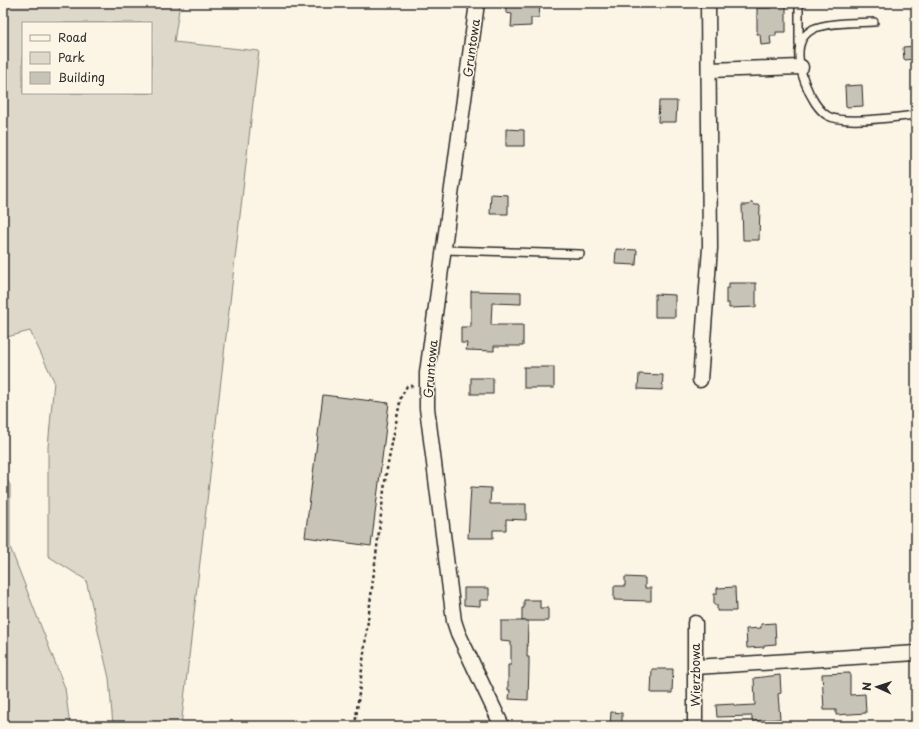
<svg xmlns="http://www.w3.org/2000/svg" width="919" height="729" viewBox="0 0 919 729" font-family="'Playpen Sans',sans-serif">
<rect width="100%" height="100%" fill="#fcf5e5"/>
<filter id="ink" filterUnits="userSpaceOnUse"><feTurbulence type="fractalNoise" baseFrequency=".025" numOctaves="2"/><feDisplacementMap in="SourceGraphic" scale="8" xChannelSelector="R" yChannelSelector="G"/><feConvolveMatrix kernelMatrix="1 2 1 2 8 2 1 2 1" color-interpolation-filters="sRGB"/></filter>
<g filter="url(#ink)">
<g fill="#ded8ca" stroke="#84827a" fill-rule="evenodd">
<path d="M3,3H180L174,42L259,51L181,726H113L109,678L86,580L48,556V447L54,381L30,331L3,338ZM23,23H151V93H23Z"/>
<polygon points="3,474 10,485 10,547 65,688 70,726 3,726"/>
</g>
<g fill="#c8c3b7" stroke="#2b2b2b">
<polygon points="506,3 540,3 539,18 531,18 531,26 511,27 512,14 506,13"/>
<polygon points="772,4 786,4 786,32 776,32 776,36 770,36 771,44 761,45 760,34 757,34 757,8 772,8"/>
<polygon points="916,46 916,59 904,60 903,47"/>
<polygon points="862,85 863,106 846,107 845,86"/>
<polygon points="659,101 677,101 676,122 658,122"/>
<polygon points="506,129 524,130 524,146 506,146"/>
<polygon points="491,194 508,195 508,214 490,214"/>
<polygon points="752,202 755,205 760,205 759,240 743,240 742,205 749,205"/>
<polygon points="616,249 637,250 636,265 615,264"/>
<polygon points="729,283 756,283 756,307 729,308 729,303 726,303 726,288 729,288"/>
<polygon points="471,291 521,292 521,304 492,303 491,325 523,325 523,346 494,346 494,351 466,350 467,343 461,343 461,327 471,327"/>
<polygon points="655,294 675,295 675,317 655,317"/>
<rect x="524" y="367" width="30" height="21"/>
<polygon points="639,374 663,375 662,390 638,389"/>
<rect x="471" y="378" width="22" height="16"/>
<polygon points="323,395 389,403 371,546 305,537"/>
<polygon points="471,487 491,488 490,504 526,504 526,520 506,519 506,530 493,530 493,538 468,538"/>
<polygon points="625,577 645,578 645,588 651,588 651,601 614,600 614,586 625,586"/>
<polygon points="735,587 736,611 717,611 717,605 714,605 714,594 717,594 717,588"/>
<polygon points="464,588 489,588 489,600 480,600 480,606 464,605"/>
<polygon points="524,600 540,600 540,608 548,608 548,621 522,621 522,608 524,608"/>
<polygon points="501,621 528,621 527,657 529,657 529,665 528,700 509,699 510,690 508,690 508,665 511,665 511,642 501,641"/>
<polygon points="775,623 776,644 764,645 764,647 747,648 746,629 761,628 761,624"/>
<polygon points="652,669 673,669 672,693 651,693"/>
<polygon points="850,673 850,695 865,694 866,713 836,715 836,710 824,710 822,674"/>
<polygon points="780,675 781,693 778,694 780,719 752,721 752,716 717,717 716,705 735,704 735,706 755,705 754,678"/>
<polygon points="611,712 622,713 622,726 610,726"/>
</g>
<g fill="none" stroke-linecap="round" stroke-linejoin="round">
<defs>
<g id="lane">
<polyline points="799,3 799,44"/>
<path d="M874,22C857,23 827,22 813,29C808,32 803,36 801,42C793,61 810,106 828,116C844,125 896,117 916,115"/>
<polyline points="444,250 580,254"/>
</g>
<g id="street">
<polyline points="477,3 427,373 427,408 454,621 458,633 502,726"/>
<polyline points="709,70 801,67"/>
<polyline points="700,380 710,248 708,3"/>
<polyline points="695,623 695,726"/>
<polyline points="696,667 916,653"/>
</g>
</defs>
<use href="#lane" stroke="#2b2b2b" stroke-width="10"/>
<use href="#street" stroke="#2b2b2b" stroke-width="17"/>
<polyline stroke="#2b2b2b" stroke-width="2.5" stroke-dasharray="3 3" stroke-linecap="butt" points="355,726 386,474 401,397 407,386 415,386"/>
<use href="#lane" stroke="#fcf5e5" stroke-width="7"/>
<use href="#street" stroke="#fcf5e5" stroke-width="14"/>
</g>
</g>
<g text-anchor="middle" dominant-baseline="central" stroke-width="3" stroke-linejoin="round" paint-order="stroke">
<g font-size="12" fill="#2b2b2b" stroke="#fcf5e5">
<text transform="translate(471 48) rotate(-82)">Gruntowa</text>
<text transform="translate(430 369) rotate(-85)">Gruntowa</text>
<text transform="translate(695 675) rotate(-90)">Wierzbowa</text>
</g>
</g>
<rect width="919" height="729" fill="none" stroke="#fcf5e5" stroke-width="16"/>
<rect x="8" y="8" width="903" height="713" fill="none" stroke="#2b2b2b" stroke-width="1.5" filter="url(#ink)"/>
<rect x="22" y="22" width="130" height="72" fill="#fcf5e5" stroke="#a8a49b"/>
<rect x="30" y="35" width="20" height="6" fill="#fcf5e5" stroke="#a8a49b"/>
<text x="58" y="42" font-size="12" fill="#2b2b2b">Road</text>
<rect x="30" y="52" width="20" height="12" fill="#ded8ca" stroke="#a8a49b"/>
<text x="58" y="62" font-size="12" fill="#2b2b2b">Park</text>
<rect x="30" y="72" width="20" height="12" fill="#c8c3b7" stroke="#a8a49b"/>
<text x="58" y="82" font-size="12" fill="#2b2b2b">Building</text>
<g transform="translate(877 687) rotate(273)" stroke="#fcf5e5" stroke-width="3" paint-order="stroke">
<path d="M0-3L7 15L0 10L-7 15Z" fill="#2b2b2b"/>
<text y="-6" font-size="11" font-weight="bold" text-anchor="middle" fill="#2b2b2b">N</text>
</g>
</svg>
